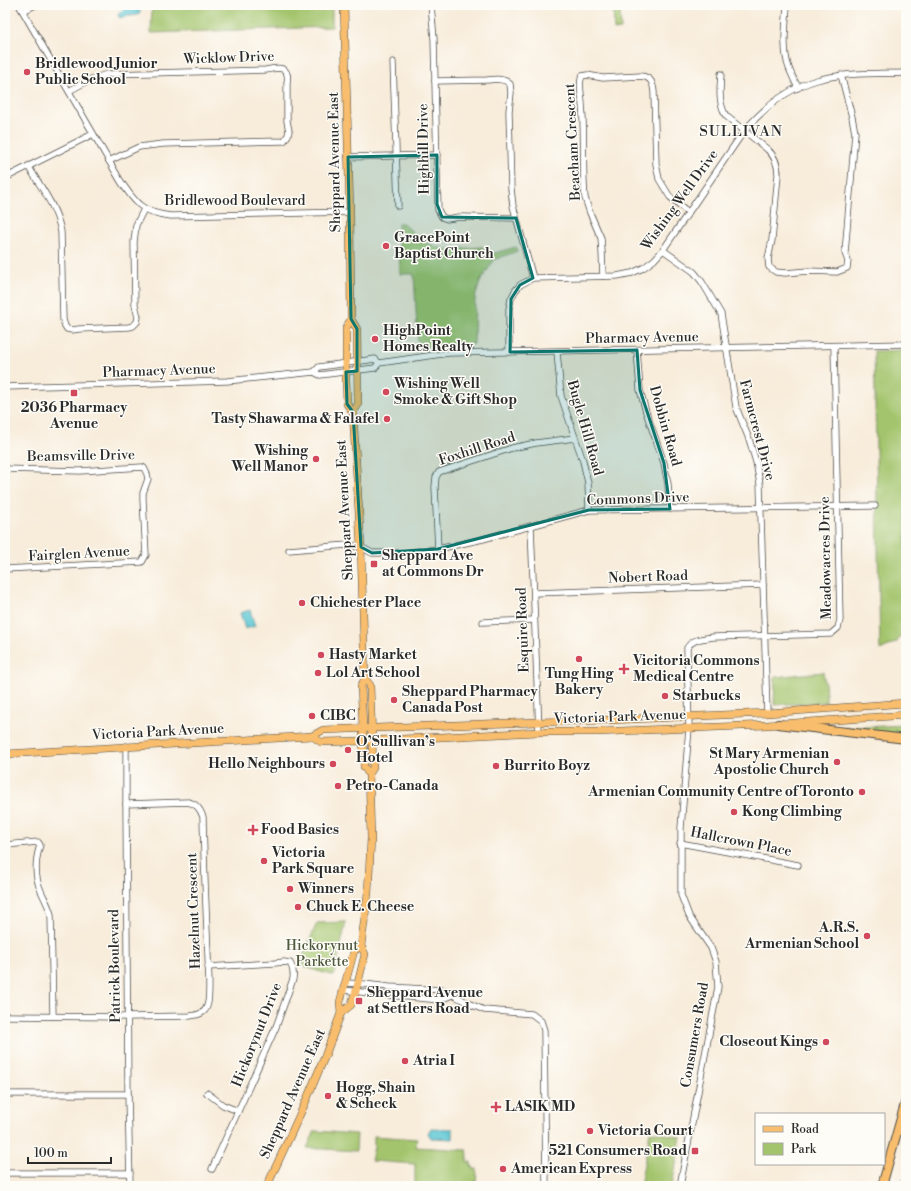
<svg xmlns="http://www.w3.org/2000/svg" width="911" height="1191" viewBox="0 0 911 1191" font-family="'Libre Bodoni',serif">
<rect width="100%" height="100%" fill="#fdfcf7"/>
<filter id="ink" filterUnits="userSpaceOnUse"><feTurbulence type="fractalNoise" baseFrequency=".025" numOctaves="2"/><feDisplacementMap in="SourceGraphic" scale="8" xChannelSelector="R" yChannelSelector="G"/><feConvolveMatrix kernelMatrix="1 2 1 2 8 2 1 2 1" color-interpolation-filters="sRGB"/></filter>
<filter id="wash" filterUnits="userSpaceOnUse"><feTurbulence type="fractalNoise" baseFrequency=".012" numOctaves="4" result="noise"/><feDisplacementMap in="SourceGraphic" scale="16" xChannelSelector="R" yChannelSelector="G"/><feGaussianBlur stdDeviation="0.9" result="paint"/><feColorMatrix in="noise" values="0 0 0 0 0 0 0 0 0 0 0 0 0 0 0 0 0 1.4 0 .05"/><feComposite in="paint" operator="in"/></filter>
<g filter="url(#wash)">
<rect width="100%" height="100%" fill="#f8ecda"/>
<g fill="#a3c46c" stroke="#67784c">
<polygon points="152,5 332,5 332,27 151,33"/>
<polygon points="613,5 620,5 621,29 614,30"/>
<polygon points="398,223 403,223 422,241 445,250 483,247 484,256 516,247 517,251 494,260 480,282 475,298 474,344 418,347 414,274 400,274"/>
<polygon points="906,350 906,627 897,642 880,650 874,351"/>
<polygon points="823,672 826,690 826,702 774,705 775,677"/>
<polygon points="906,725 906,734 845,728"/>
<polygon points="346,922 334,976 305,967 301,960 317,923"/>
<polygon points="315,1131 357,1134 356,1151 307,1148"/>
<polygon points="650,1131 681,1137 672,1186 640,1186"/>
<polygon points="374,1136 417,1139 416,1147 467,1150 467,1153 468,1153 467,1162 471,1162 471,1166 473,1166 473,1169 477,1169 476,1186 415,1186 415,1164 371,1161 374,1147"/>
</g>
<g fill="#5ac6d3" stroke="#42787f">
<path d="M128,5H141V9L139,14C133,17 126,15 120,18L119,17L118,15C121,11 125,9 128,5Z"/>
<polygon points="250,610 255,626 245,629 240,613"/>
<polygon points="431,1128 453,1129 453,1139 431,1138 428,1133"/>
</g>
</g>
<g filter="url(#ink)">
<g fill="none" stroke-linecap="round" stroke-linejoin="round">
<defs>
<g id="minor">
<path d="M19,5L120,180C135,203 142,213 171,216L350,212"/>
<polyline points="431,5 434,39 438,210 442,217 447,219 459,217 516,218"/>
<path d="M787,5C786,24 782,50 789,68C791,74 795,81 798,88"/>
<polyline points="23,11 35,5"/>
<polyline points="393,62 398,206"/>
<path d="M721,74C720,89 718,102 726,116L767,149C775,156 778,164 778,175L772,240L768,259L769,267L776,272L785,273L808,271L837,272L847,268L848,261L845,253L855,133L852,117L841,75"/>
<path d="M435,81L487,80C496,79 504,78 510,84L511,93L509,111L511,189L513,206L533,278"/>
<path d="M69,91L91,79L108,74L266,70C279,67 290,66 287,83V121L289,131L288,135L284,141L163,144L139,147L109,161"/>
<polyline points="348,157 437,155"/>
<path d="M28,166C41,187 57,208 61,232L63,320L65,326L67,329L72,330L79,329L129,327L133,326L137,322L138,317L135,305L134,242L136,225L144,209"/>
<polyline points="5,178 93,134"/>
<polyline points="663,250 694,272 702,282 721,314 736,407 749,439 756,462 760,484 767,713"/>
<path d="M603,276L602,252L601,238L590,213L585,198C582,167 585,135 582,104C582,95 578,84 582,76L587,75L603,78L641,76C651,77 653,83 654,92L656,164L659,179L670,197L688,212"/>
<polyline points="637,350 640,390 646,412 664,463 668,484 670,509"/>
<path d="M509,352V309L511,299L515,291L520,285L533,278L617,276L632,273L643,268L654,260L663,250L744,131C763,109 788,88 817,80C845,72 877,74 906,73"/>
<polyline points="557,352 561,396 583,461 588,483 589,510"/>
<polyline points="314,372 319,367 375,359 379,363"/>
<polyline points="5,387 227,381 314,372 320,375 375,368 379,363 449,353 906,344"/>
<polyline points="5,469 80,471 142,467 144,468 147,474 148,479 143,493 143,500 146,555 142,562 5,569"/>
<polyline points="531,527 539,732"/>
<polyline points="438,549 435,487 436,477 439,472 512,448 536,443 575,438"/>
<polyline points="289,550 347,545 361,547 372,553 403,553 438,549 483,539 589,510 875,506"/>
<polyline points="534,593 763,585"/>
<polyline points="483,622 534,620"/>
<polyline points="126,746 126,804 128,1094 130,1186"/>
<polyline points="680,843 798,865"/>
<path d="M5,845L38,842L40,845C35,861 34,876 41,891C45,900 49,906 51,915L53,1016"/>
<path d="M208,967L275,963L284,962L290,963C293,968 294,972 293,979L276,1027L212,1169"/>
<polyline points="346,983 364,984 389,987 443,990 457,997 470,1004 484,1010 532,1014 541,1021 544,1030 546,1186"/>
<polyline points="343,990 388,995 440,1000 452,995"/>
<path d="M5,1016L128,1017L190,1016C197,1015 205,1014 207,1006C211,997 208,966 208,955C206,909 204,863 203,817C200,809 197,804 188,802L126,804"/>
<polyline points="207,1093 223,1105 238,1111"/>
<polyline points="5,1094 128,1094"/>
<polyline points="5,1173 130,1173"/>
<path d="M680,1186L718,987L716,962L711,948L689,916L681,895V828L689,728L687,648C693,638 703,639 713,637L831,634L838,628L840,620L834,346"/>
</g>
<g id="major">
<polyline points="344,5 350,212 351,319 357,329 358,405 353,412"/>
<polyline points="365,679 370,685 373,768 369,774"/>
<polyline points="312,736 321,742 363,741 539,732 597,732 767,725 906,715"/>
<polyline points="5,754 312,736 323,730 538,722 610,720 767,713 906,703"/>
<polyline points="341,1013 351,1005 356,991 365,954 361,946 368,893 371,838 369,774 364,767 363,728 361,686 365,679 361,547 353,412 347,404 346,380 346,328 351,319"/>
<polyline points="267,1186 306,1101 325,1056 341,1013 340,1002 354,951 361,946"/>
</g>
<g id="highway">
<polyline points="778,724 906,739"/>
<polyline points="882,1186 906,1100"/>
<polyline points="905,1186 906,1182"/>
</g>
</defs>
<use href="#minor" stroke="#4a4845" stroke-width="7"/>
<use href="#major" stroke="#4a4845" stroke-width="8"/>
<use href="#highway" stroke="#4a4845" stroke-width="10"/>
<use href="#minor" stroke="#fff" stroke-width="5.5"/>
<use href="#major" stroke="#f9be6d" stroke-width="7"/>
<use href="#highway" stroke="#f9be6d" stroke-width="8"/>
</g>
</g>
<path fill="#0f766e" fill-opacity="0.2" stroke="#0f766e" stroke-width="3" stroke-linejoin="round" d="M437,155V204L442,217L516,218L533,278L520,285L511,299L510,352L637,350L640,390L664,463L670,509L589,510L438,549L372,553L361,547L353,412L347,404L346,372L357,371V329L351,319L348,157Z"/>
<g fill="#d1495b" stroke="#fdfcf7" stroke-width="1.5">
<circle cx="27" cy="72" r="4"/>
<circle cx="386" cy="246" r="4"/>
<circle cx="375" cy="339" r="4"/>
<circle cx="386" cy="392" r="4"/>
<rect x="70" y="389" width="8" height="8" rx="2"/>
<circle cx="387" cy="419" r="4"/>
<circle cx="316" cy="459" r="4"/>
<rect x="370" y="560" width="8" height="8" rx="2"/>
<circle cx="302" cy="603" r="4"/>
<circle cx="321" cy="655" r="4"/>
<circle cx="579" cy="659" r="4"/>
<path d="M622 663h4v4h4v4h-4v4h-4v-4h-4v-4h4z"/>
<circle cx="318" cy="673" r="4"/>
<circle cx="665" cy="696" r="4"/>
<circle cx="394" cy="700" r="4"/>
<circle cx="312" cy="716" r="4"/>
<circle cx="348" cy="750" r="4"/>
<circle cx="837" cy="762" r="4"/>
<circle cx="333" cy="764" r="4"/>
<circle cx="496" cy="766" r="4"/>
<circle cx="338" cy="786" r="4"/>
<circle cx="862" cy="792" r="4"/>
<circle cx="734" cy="812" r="4"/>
<path d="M251 824h4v4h4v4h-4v4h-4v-4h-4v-4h4z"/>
<circle cx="264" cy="861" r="4"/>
<circle cx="290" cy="889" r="4"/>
<circle cx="298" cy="907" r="4"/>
<circle cx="867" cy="936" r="4"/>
<rect x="355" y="997" width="8" height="8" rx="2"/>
<circle cx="826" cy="1042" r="4"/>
<circle cx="405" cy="1061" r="4"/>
<circle cx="328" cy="1096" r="4"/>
<path d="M494 1101h4v4h4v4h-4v4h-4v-4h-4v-4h4z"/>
<circle cx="590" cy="1131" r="4"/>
<rect x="691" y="1147" width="8" height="8" rx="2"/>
<circle cx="503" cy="1169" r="4"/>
</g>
<g text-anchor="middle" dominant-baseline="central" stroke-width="3" stroke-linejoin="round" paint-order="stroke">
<g font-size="14" fill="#2b2b2b" stroke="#fdfcf7">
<text transform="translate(229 58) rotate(-2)">Wicklow Drive</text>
<text transform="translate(573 142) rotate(-93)">Beacham Crescent</text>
<text transform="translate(424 149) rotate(-91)">Highhill Drive</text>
<text transform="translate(335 162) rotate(-91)">Sheppard Avenue East</text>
<text transform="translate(680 200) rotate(-54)">Wishing Well Drive</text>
<text x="235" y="201">Bridlewood Boulevard</text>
<text transform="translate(642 338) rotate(-1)">Pharmacy Avenue</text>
<text transform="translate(159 371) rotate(-2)">Pharmacy Avenue</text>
<text transform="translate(665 426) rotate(74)">Dobbin Road</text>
<text transform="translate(585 428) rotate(74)">Bugle Hill Road</text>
<text transform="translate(757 430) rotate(75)">Farmcrest Drive</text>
<text transform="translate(477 449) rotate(-18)">Foxhill Road</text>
<text transform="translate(81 456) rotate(-1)">Beamsville Drive</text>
<text transform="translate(638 499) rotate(-2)">Commons Drive</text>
<text transform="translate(345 510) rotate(-93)">Sheppard Avenue East</text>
<text transform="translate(79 554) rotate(-3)">Fairglen Avenue</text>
<text transform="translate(826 558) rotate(-91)">Meadowacres Drive</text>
<text transform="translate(648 577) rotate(-2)">Nobert Road</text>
<text transform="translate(523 630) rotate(-92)">Esquire Road</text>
<text transform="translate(620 717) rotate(-2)">Victoria Park Avenue</text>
<text transform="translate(158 732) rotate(-3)">Victoria Park Avenue</text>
<text transform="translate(741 842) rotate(11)">Hallcrown Place</text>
<text transform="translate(194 911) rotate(-92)">Hazelnut Crescent</text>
<text transform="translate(115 966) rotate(-91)">Patrick Boulevard</text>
<text transform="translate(257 1035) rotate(-68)">Hickorynut Drive</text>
<text transform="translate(695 1035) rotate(-80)">Consumers Road</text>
<text transform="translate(293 1094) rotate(-66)">Sheppard Avenue East</text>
</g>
<g font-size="14" font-weight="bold" fill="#2b2b2b" stroke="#fdfcf7" text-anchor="start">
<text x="35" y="64">Bridlewood Junior<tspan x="35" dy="16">Public School</tspan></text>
<text x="394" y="238">GracePoint<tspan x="394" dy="16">Baptist Church</tspan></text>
<text x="383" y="331">HighPoint<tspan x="383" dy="16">Homes Realty</tspan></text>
<text x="394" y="384">Wishing Well<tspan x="394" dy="16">Smoke &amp; Gift Shop</tspan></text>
<text x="74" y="408" text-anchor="middle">2036 Pharmacy<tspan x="74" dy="16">Avenue</tspan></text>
<text x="379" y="419" text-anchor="end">Tasty Shawarma &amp; Falafel</text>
<text x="308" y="451" text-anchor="end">Wishing<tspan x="308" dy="16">Well Manor</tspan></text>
<text x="382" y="556">Sheppard Ave<tspan x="382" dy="16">at Commons Dr</tspan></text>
<text x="310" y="603">Chichester Place</text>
<text x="329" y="655">Hasty Market</text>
<text x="633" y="661">Vicitoria Commons<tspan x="633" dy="16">Medical Centre</tspan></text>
<text x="326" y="673">Lol Art School</text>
<text x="579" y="674" text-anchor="middle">Tung Hing<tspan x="579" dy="16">Bakery</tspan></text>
<text x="402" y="692">Sheppard Pharmacy<tspan x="402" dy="16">Canada Post</tspan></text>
<text x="673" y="696">Starbucks</text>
<text x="320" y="716">CIBC</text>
<text x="356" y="742">O’Sullivan’s<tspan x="356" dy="16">Hotel</tspan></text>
<text x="829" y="754" text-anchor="end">St Mary Armenian<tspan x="829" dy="16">Apostolic Church</tspan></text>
<text x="325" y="764" text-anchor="end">Hello Neighbours</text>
<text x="504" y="766">Burrito Boyz</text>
<text x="346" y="786">Petro-Canada</text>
<text x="854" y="792" text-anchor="end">Armenian Community Centre of Toronto</text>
<text x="742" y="812">Kong Climbing</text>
<text x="261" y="830">Food Basics</text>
<text x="272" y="853">Victoria<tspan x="272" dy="16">Park Square</tspan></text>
<text x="298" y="889">Winners</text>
<text x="306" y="907">Chuck E. Cheese</text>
<text x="859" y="928" text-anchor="end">A.R.S.<tspan x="859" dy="16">Armenian School</tspan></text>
<text x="367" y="993">Sheppard Avenue<tspan x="367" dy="16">at Settlers Road</tspan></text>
<text x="818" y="1042" text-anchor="end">Closeout Kings</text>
<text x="413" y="1061">Atria I</text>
<text x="336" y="1088">Hogg, Shain<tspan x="336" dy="16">&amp; Scheck</tspan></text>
<text x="505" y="1107">LASIK MD</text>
<text x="598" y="1131">Victoria Court</text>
<text x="687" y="1151" text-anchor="end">521 Consumers Road</text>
<text x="511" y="1169">American Express</text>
</g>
<g font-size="14" fill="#4f593e" stroke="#fdfcf7">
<text x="322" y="946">Hickorynut<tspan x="322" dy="16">Parkette</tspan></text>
</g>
<g font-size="15" letter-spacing="1" fill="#2b2b2b" stroke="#fdfcf7">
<text x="741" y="131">SULLIVAN</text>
</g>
</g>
<rect width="911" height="1191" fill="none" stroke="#fdfcf7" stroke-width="20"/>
<rect x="755" y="1113" width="130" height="52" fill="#fdfcf7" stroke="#a9a8a5"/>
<rect x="763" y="1126" width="20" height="6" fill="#f9be6d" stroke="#a9a8a5"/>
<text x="791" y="1133" font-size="12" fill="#2b2b2b">Road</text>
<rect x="763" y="1143" width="20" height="12" fill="#a3c46c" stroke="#a9a8a5"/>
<text x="791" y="1153" font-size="12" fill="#2b2b2b">Park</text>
<path d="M28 1157v6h83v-6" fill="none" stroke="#2b2b2b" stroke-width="2"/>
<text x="34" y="1157" font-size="12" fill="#2b2b2b" stroke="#fdfcf7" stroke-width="3" paint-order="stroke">100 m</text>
</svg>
